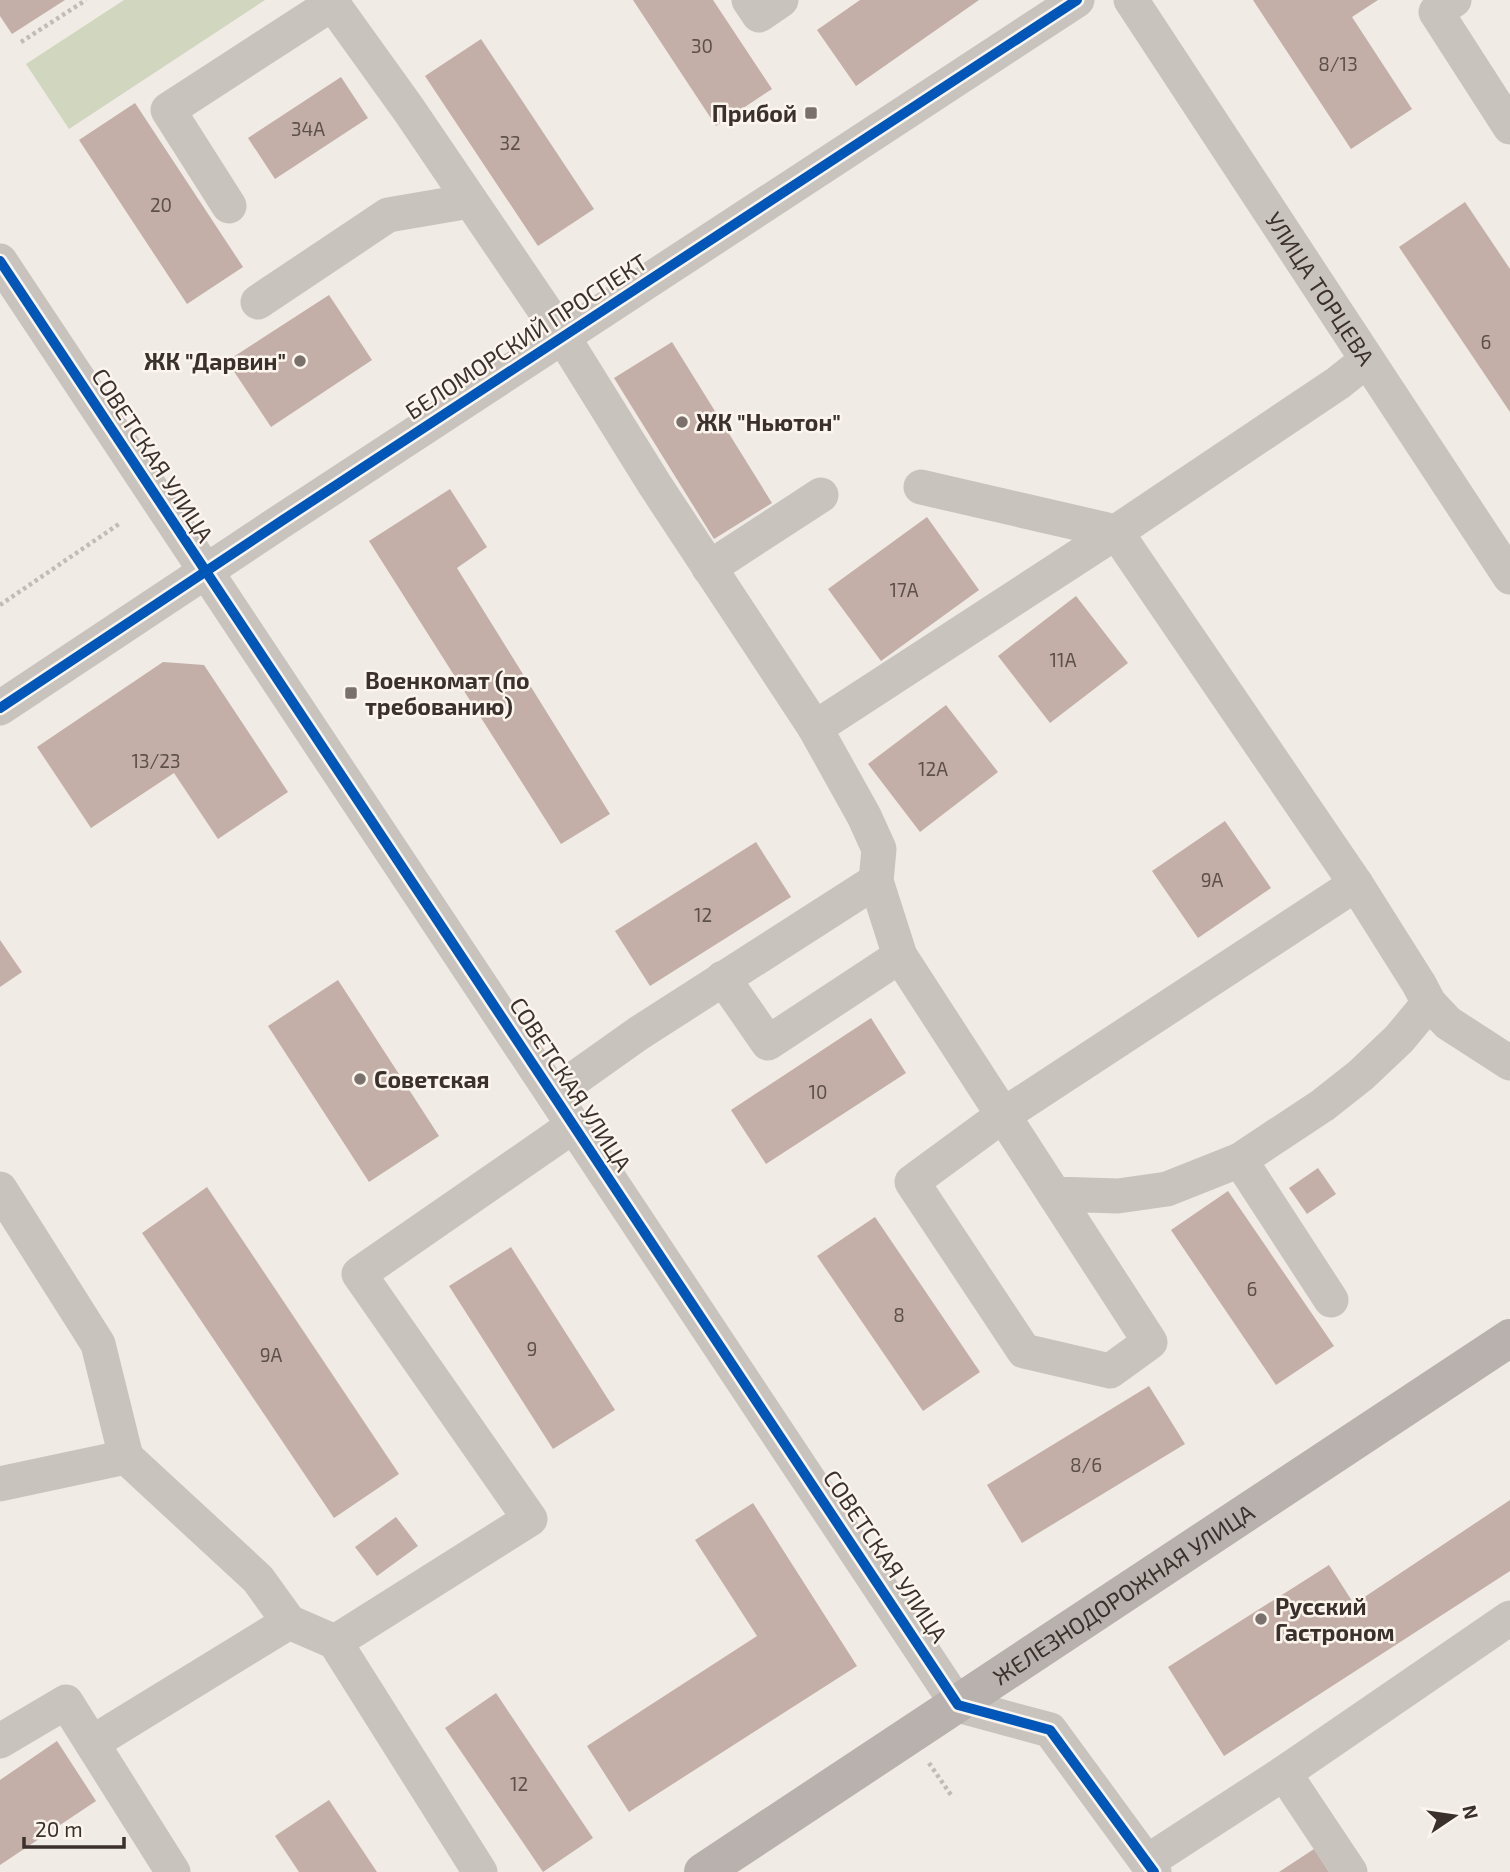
<svg xmlns="http://www.w3.org/2000/svg" width="1510" height="1872" viewBox="0 0 1510 1872" font-family="'Exo 2',sans-serif">
<rect width="100%" height="100%" fill="#f0ebe5"/>
<polygon fill="#d1d6bf" points="124,0 265,0 69,129 26,64"/>
<g fill="#c3afa7">
<polygon points="0,0 65,0 12,34 0,16"/>
<polygon points="633,0 713,0 772,89 716,126"/>
<polygon points="860,0 979,0 856,86 817,30"/>
<polygon points="1253,0 1378,0 1352,17 1412,109 1351,149"/>
<polygon points="481,39 594,209 538,246 425,76"/>
<polygon points="341,77 368,118 275,179 248,138"/>
<polygon points="135,103 243,267 187,304 79,140"/>
<polygon points="1465,202 1510,269 1510,412 1399,247"/>
<polygon points="329,295 372,360 271,427 227,361"/>
<polygon points="672,342 772,503 714,539 614,378"/>
<polygon points="450,489 487,547 457,568 610,814 561,844 369,541"/>
<polygon points="927,517 979,590 881,661 828,589"/>
<polygon points="1076,596 1128,663 1050,723 998,656"/>
<polygon points="163,662 204,665 288,792 218,839 174,773 91,828 37,747"/>
<polygon points="946,705 998,772 920,832 868,764"/>
<polygon points="1225,821 1271,888 1198,938 1152,871"/>
<polygon points="756,842 791,897 650,986 615,931"/>
<polygon points="0,940 22,972 0,987"/>
<polygon points="338,980 439,1136 369,1182 268,1026"/>
<polygon points="871,1018 906,1073 766,1164 731,1110"/>
<polygon points="1318,1168 1336,1194 1307,1214 1289,1188"/>
<polygon points="207,1187 399,1474 334,1518 142,1233"/>
<polygon points="1228,1191 1334,1346 1276,1385 1171,1230"/>
<polygon points="875,1217 980,1372 923,1411 817,1256"/>
<polygon points="511,1247 615,1410 553,1449 449,1286"/>
<polygon points="1149,1386 1185,1444 1022,1543 987,1485"/>
<polygon points="1510,1500 1510,1571 1224,1756 1168,1667 1329,1565 1354,1604"/>
<polygon points="753,1503 857,1666 629,1812 587,1746 757,1636 695,1540"/>
<polygon points="396,1517 418,1546 377,1576 355,1547"/>
<polygon points="496,1693 593,1838 543,1872 445,1728"/>
<polygon points="57,1741 96,1801 0,1865 0,1780"/>
<polygon points="329,1800 377,1872 299,1872 275,1836"/>
<polygon points="1314,1849 1329,1872 1279,1872"/>
</g>
<g fill="none" stroke-linecap="round" stroke-linejoin="round">
<g stroke="#c2bbb6" stroke-width="4.5" stroke-dasharray="3.5 3.5" stroke-linecap="butt">
<polyline points="21,42 86,0"/>
<polyline points="0,605 119,524"/>
<polyline points="929,1763 951,1795"/>
</g>
<g stroke="#c9c3be" stroke-width="35">
<polyline points="330,0 409,110 563,337 655,485 815,728 864,816 879,849 876,881 639,1033 553,1094"/>
<polyline points="749,0 759,15 781,0"/>
<path id="s1" d="M1131,0L1510,577"/>
<polyline points="1454,0 1436,12 1510,127"/>
<polyline points="229,206 168,110 333,3"/>
<polyline points="0,261 958,1705 1050,1730 1154,1872"/>
<polyline points="258,302 388,215 470,201"/>
<polyline points="921,487 1116,532 1356,884"/>
<polyline points="709,568 821,495"/>
<polyline points="0,708 283,520 1077,0"/>
<polyline points="815,728 1116,532 1338,383 1367,360"/>
<polyline points="876,881 900,956 1150,1342 1110,1371 1024,1351 912,1182 1002,1116 1356,884 1419,984 1429,1003 1399,1039 1361,1075 1323,1105 1240,1160 1167,1189 1118,1196 1054,1194"/>
<polyline points="723,978 768,1043 900,956"/>
<polyline points="1429,1003 1448,1023 1510,1063"/>
<polyline points="1240,1160 1331,1300"/>
<polyline points="0,1189 98,1344 126,1457"/>
<polyline points="0,1484 126,1457 258,1579 289,1622 335,1642 480,1872"/>
<polyline points="335,1642 530,1519 359,1274 573,1126"/>
<polyline points="0,1741 66,1702 173,1872"/>
<polyline points="92,1743 289,1622"/>
<polyline points="1284,1773 1510,1618"/>
<polyline points="1147,1862 1284,1773 1350,1872"/>
</g>
<path stroke="#b8b1ad" stroke-width="38" id="s2" d="M703,1872L1510,1338"/>
<defs>
<g id="cycleway">
<polyline points="0,261 958,1705 1050,1730 1154,1872"/>
<polyline points="0,708 283,520 1077,0"/>
</g>
</defs>
<use href="#cycleway" stroke="#fbf5ee" stroke-width="15"/>
<use href="#cycleway" stroke="#0057b8" stroke-width="10"/>
</g>
<g fill="#7a716c" stroke="#fbf5ee" stroke-width="2.5">
<rect x="804" y="106" width="14" height="14" rx="3.5"/>
<circle cx="300" cy="361" r="7"/>
<circle cx="682" cy="422" r="7"/>
<rect x="344" y="686" width="14" height="14" rx="3.5"/>
<circle cx="360" cy="1079" r="7"/>
<circle cx="1261" cy="1619" r="7"/>
</g>
<g text-anchor="middle" dominant-baseline="central" stroke-width="5" stroke-linejoin="round" paint-order="stroke">
<g font-size="19" fill="#5d504a">
<text x="702" y="45">30</text>
<text x="1338" y="63">8/13</text>
<text x="308" y="128">34А</text>
<text x="510" y="142">32</text>
<text x="161" y="204">20</text>
<text x="1486" y="341">6</text>
<text x="904" y="589">17А</text>
<text x="1063" y="659">11А</text>
<text x="156" y="760">13/23</text>
<text x="933" y="768">12А</text>
<text x="1212" y="879">9А</text>
<text x="703" y="914">12</text>
<text x="818" y="1091">10</text>
<text x="1252" y="1288">6</text>
<text x="899" y="1314">8</text>
<text x="532" y="1348">9</text>
<text x="271" y="1354">9А</text>
<text x="1086" y="1464">8/6</text>
<text x="519" y="1783">12</text>
</g>
<g font-size="23" font-weight="bold" fill="#3b302b" stroke="#fbf5ee" text-anchor="start">
<text x="797" y="113" text-anchor="end">Прибой</text>
<text x="286" y="361" text-anchor="end">ЖК "Дарвин"</text>
<text x="696" y="422">ЖК "Ньютон"</text>
<text x="365" y="680">Военкомат (по<tspan x="365" dy="26">требованию)</tspan></text>
<text x="374" y="1079">Советская</text>
<text x="1275" y="1606">Русский<tspan x="1275" dy="26">Гастроном</tspan></text>
</g>
<g font-size="23" fill="#3b302b" stroke="#fbf5ee">
<text stroke="none"><textPath href="#s1" startOffset="345">УЛИЦА ТОРЦЕВА</textPath></text>
<text transform="translate(526 336) rotate(-33)">БЕЛОМОРСКИЙ ПРОСПЕКТ</text>
<text transform="translate(153 455) rotate(57)">СОВЕТСКАЯ УЛИЦА</text>
<text transform="translate(571 1084) rotate(57)">СОВЕТСКАЯ УЛИЦА</text>
<text transform="translate(886 1556) rotate(56)">СОВЕТСКАЯ УЛИЦА</text>
<text stroke="none"><textPath href="#s2" startOffset="504">ЖЕЛЕЗНОДОРОЖНАЯ УЛИЦА</textPath></text>
</g>
</g>
<g transform="translate(1454 1816) rotate(77)" stroke="#fbf5ee" stroke-width="5" paint-order="stroke">
<path d="M0-5L12 26L0 18L-12 26Z" fill="#3b302b"/>
<text y="-10" font-size="19" font-weight="bold" text-anchor="middle" fill="#3b302b">N</text>
</g>
<path d="M24 1837v10h100v-10" fill="none" stroke="#3b302b" stroke-width="3.5"/>
<text x="35" y="1837" font-size="21" fill="#3b302b" stroke="#fbf5ee" stroke-width="5" paint-order="stroke">20 m</text>
</svg>
